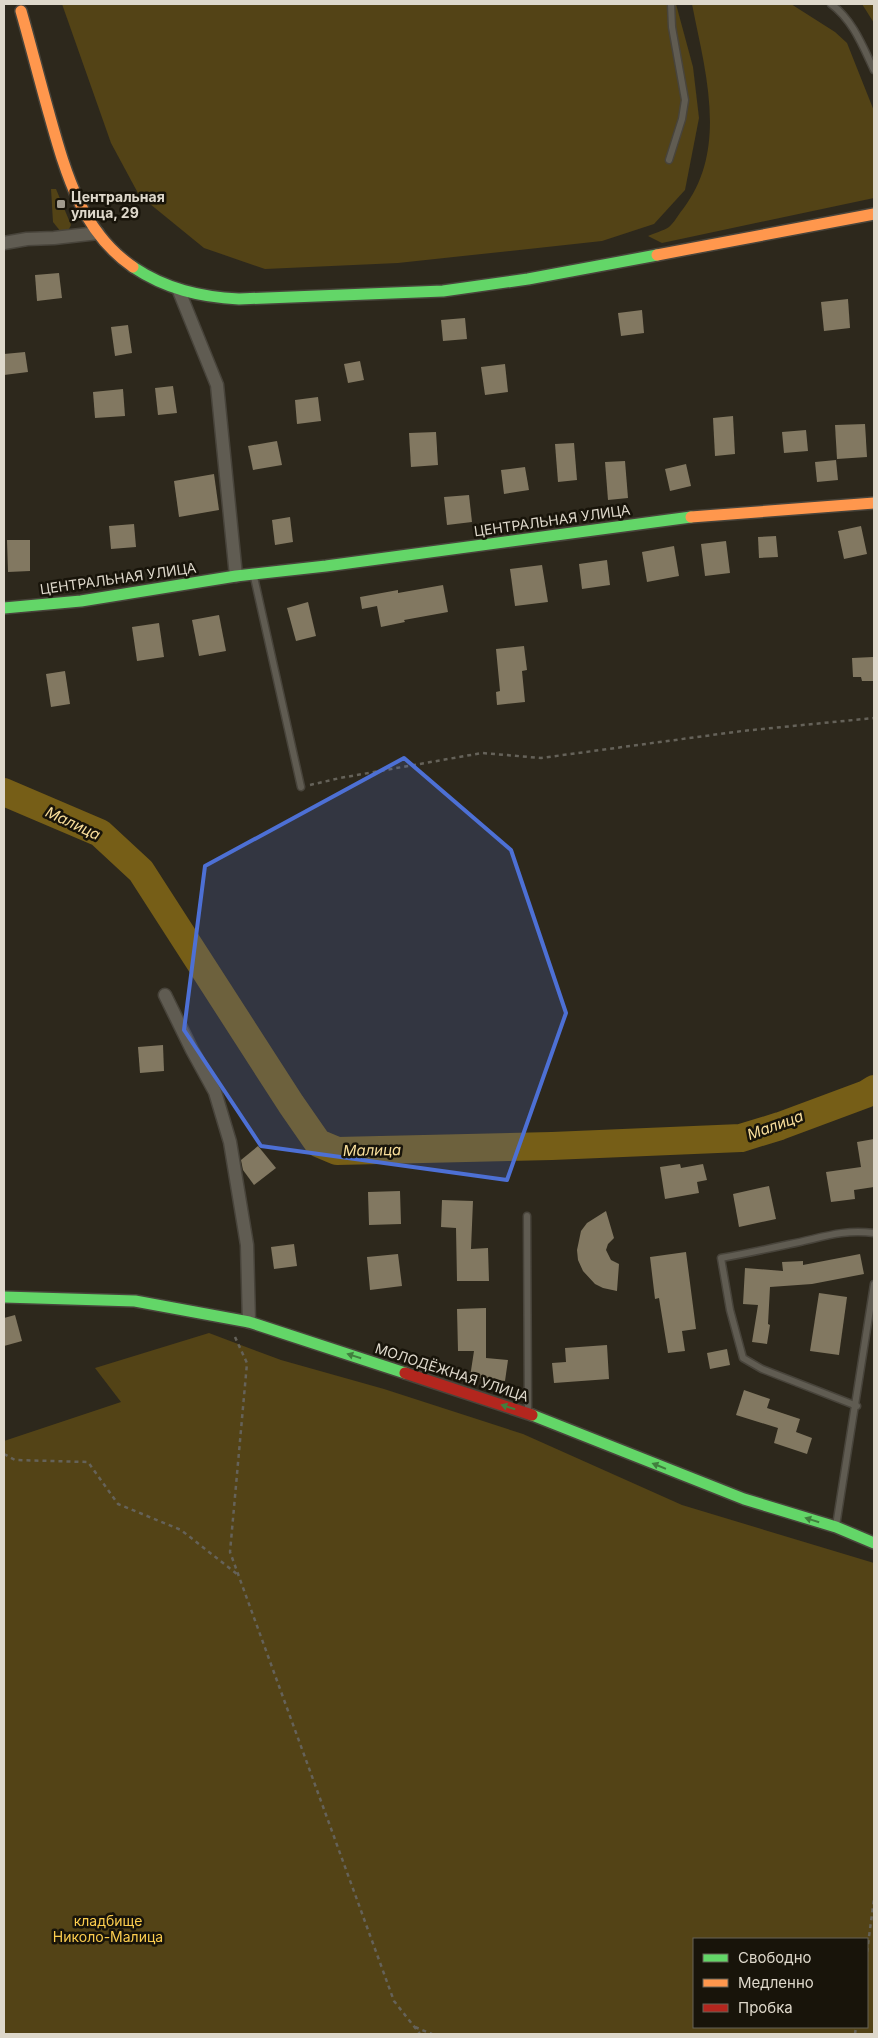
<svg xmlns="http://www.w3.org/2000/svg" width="878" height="2038" viewBox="0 0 878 2038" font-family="Inter,sans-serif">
<rect width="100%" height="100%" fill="#2d281c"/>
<g fill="#534316" fill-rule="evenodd">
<polygon points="62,4 676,4 693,67 699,118 685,190 654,224 602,241 398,263 265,269 204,248 139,195 111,143"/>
<path d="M692,4H791L835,32L847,43L874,111V198L662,243L648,236C654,233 663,231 669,227C674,223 678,215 683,209C729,149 705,71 692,4Z"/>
<polygon points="862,4 874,4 874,23"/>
<polygon points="51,189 56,189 71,225 69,229 61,232 53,222"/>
<path d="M209,1333L281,1360L384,1389L523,1434L682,1505L874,1563V2034H4V1441L121,1402L95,1368ZM867,1939V2027H694V1939Z"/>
</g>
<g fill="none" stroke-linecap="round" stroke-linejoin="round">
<polyline stroke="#765e17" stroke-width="28" points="4,792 100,833 141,871 291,1104 318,1143 337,1151 552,1146 741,1138 780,1126 866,1094 874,1089"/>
</g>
<g fill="#827861">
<polygon points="59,273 62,298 37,301 35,275"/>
<polygon points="848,299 850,328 824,331 821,302"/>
<polygon points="642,310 644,333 621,336 618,313"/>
<polygon points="465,318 467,339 443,341 441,320"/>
<polygon points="128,325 132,353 115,356 111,327"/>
<polygon points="25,352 28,372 4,375 4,354"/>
<polygon points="360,361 364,380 348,383 344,364"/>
<polygon points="505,364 508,392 485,395 481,367"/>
<polygon points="173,386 177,413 158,415 155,388"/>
<polygon points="123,389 125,416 95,418 93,392"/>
<polygon points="318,397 321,421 297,424 295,400"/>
<polygon points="733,416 735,454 715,456 713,418"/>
<polygon points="865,424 867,457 837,459 835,425"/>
<polygon points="806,430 808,451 784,453 782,432"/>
<polygon points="436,432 438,465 411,467 409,433"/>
<polygon points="277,441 282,465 253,470 248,446"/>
<polygon points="574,443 577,480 558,482 555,444"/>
<polygon points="836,460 838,480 817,482 815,462"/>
<polygon points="625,461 628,498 608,500 605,462"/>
<polygon points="686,464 691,486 670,491 665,469"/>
<polygon points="525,467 529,490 504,494 501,470"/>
<polygon points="214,474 219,510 179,517 174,481"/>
<polygon points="469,495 472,522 447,525 444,497"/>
<polygon points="290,517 293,542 275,545 272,520"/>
<polygon points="134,524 136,547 111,549 109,526"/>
<polygon points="861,526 867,554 844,559 838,531"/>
<polygon points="776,536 778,557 759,558 758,537"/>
<polygon points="7,540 30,540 30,571 8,572"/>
<polygon points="726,541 730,573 705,576 701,544"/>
<polygon points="674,546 679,576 647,582 642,552"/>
<polygon points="607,560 610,585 582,589 579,564"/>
<polygon points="542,565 548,602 515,606 510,569"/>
<polygon points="443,585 448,612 404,620 405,622 381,627 377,606 362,609 360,597 398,590 398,593"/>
<polygon points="308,602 316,636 296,641 287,608"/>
<polygon points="219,615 226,651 199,656 192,620"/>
<polygon points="159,623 164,657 137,661 132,627"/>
<polygon points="524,646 527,670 522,671 525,702 497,705 496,692 500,691 496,649"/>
<polygon points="873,657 874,681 862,681 861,677 853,677 852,658"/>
<polygon points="65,671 70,704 51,707 46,674"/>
<polygon points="163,1045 164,1071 140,1073 138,1047"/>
<polygon points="874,1139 874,1187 854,1190 855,1199 831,1202 826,1172 861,1167 857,1142"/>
<polygon points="258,1146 276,1168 254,1185 243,1170 241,1160"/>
<polygon points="680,1164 681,1168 703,1164 707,1180 697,1182 699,1193 665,1199 660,1167"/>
<polygon points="769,1186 776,1219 739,1227 733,1194"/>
<polygon points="400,1191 401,1224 369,1225 368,1192"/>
<polygon points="442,1200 473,1201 471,1249 488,1248 489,1281 457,1281 456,1228 441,1227"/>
<polygon points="606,1211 614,1238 608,1244 606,1250 611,1260 619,1264 617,1291 603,1288 595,1284 583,1271 578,1260 577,1250 581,1231 587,1223"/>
<polygon points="294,1244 297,1266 274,1269 271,1247"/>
<polygon points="686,1252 696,1329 682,1331 685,1351 668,1353 659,1298 655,1299 650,1257"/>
<polygon points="398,1254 402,1286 370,1290 367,1257"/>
<polygon points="860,1254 864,1274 812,1284 770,1287 768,1324 770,1325 767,1344 752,1342 758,1305 743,1304 745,1268 783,1271 782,1262 803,1261 803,1265"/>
<polygon points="819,1293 847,1297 839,1355 810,1351"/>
<polygon points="486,1308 486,1358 508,1360 505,1381 470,1377 474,1351 458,1351 457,1309"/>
<polygon points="15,1315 22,1341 4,1346 4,1318"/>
<polygon points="607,1345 609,1379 554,1383 552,1363 566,1362 565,1348"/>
<polygon points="727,1349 730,1365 710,1369 707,1353"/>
<polygon points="744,1390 770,1399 767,1408 800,1419 796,1432 812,1438 807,1454 774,1443 778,1428 736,1415"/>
</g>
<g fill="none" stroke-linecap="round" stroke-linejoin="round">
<defs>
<g id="lane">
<path d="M831,4C853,20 863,47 874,70"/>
<polyline points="669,160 682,119 685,100 672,27 671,4"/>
<polyline points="254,577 301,787"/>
<polyline points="527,1216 528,1412"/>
<path d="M857,1406L762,1369L743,1358L730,1310L721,1258C744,1254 767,1249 790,1244C821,1238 841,1229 874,1233"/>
<polyline points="836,1526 874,1284"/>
</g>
<g id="street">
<polyline points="4,243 27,239 54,238 98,233"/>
<polyline points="179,291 217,385 236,576"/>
<polyline points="165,995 192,1050 215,1092 230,1142 247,1245 249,1322"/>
</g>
<g id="fast">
<path d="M133,267C166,289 200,297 239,299L443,291L528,279L657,255"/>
<polyline points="4,608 81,601 236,576 326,566 691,517"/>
<polyline points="4,1297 135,1301 249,1322 405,1373"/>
<polyline points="532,1415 744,1499 836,1527 874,1543"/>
</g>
<g id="slow">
<path d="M21,11C31,46 40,82 50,117C66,174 82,232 133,267"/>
<polyline points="657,255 874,214"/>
<polyline points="691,517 874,503"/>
</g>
<polyline id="jam" points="405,1373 532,1415"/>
</defs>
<use href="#lane" stroke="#48443b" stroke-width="9"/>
<use href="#street" stroke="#48443b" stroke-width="15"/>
<use href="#fast" stroke="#48443b" stroke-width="14"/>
<use href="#slow" stroke="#48443b" stroke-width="14"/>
<use href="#jam" stroke="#48443b" stroke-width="14"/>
<g stroke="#656259" stroke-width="2.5" stroke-dasharray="4 4" stroke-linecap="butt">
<polyline points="310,785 340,778 482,753 541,758 742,731 874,718"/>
<polyline points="235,1337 247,1363 230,1552 394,2001 420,2034"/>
<polyline points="4,1454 15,1460 88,1462 118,1504 181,1530 237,1574"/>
<polyline points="867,1952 874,1899"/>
<polyline points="415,2027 432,2034"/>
<polyline points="855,2034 856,2027"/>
</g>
<use href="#lane" stroke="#605c52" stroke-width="6"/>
<use href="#street" stroke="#605c52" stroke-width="12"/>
<use href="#fast" stroke="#63d668" stroke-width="11"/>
<use href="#slow" stroke="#ff974d" stroke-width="11"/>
<use href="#jam" stroke="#b3261e" stroke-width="11"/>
</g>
<defs><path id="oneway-solid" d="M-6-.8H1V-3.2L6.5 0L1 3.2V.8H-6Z" transform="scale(1.25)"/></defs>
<g fill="#417f3e">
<use href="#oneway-solid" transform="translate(354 1356) rotate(-162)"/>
<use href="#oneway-solid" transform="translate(508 1407) rotate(-162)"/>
<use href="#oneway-solid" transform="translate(659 1466) rotate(-158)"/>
<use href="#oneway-solid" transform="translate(812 1520) rotate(-163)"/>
</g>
<path fill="#4d70d5" fill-opacity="0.2" stroke="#4d70d5" stroke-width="4" stroke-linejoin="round" d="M404,758L511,850L566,1013L507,1180L261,1146L184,1030L205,866Z"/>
<rect fill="#a09a8e" stroke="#18140a" stroke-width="2" x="56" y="199" width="10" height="10" rx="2.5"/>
<g text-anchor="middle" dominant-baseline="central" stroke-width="5" stroke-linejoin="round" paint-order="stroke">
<g font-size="14" font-weight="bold" fill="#ded8cb" stroke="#18140a" text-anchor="start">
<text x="71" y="196">Центральная<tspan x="71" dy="16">улица, 29</tspan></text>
</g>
<g font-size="14" fill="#ded8cb" stroke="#18140a">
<text transform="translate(552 520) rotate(-8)">ЦЕНТРАЛЬНАЯ УЛИЦА</text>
<text transform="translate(118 578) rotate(-8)">ЦЕНТРАЛЬНАЯ УЛИЦА</text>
<text transform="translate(452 1372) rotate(18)">МОЛОДЁЖНАЯ УЛИЦА</text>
</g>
<g font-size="14" fill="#fccd4e" stroke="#18140a">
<text x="108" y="1920">кладбище<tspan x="108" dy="16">Николо-Малица</tspan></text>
</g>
<g font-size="15" font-style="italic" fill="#f9de9b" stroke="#18140a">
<text transform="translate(73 823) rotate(25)">Малица</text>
<text transform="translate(775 1125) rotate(-20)">Малица</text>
<text transform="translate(372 1150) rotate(-1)">Малица</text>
</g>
</g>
<rect width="878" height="2038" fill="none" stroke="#ded8cb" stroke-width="10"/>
<rect x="693" y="1938" width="175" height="90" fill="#18140a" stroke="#676257"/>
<rect x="703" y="1954" width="25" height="8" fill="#63d668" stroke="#676257"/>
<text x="738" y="1963" font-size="15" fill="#ded8cb">Свободно</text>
<rect x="703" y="1979" width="25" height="8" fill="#ff974d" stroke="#676257"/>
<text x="738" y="1988" font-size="15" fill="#ded8cb">Медленно</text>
<rect x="703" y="2004" width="25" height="8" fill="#b3261e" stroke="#676257"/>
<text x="738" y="2013" font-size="15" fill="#ded8cb">Пробка</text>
</svg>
